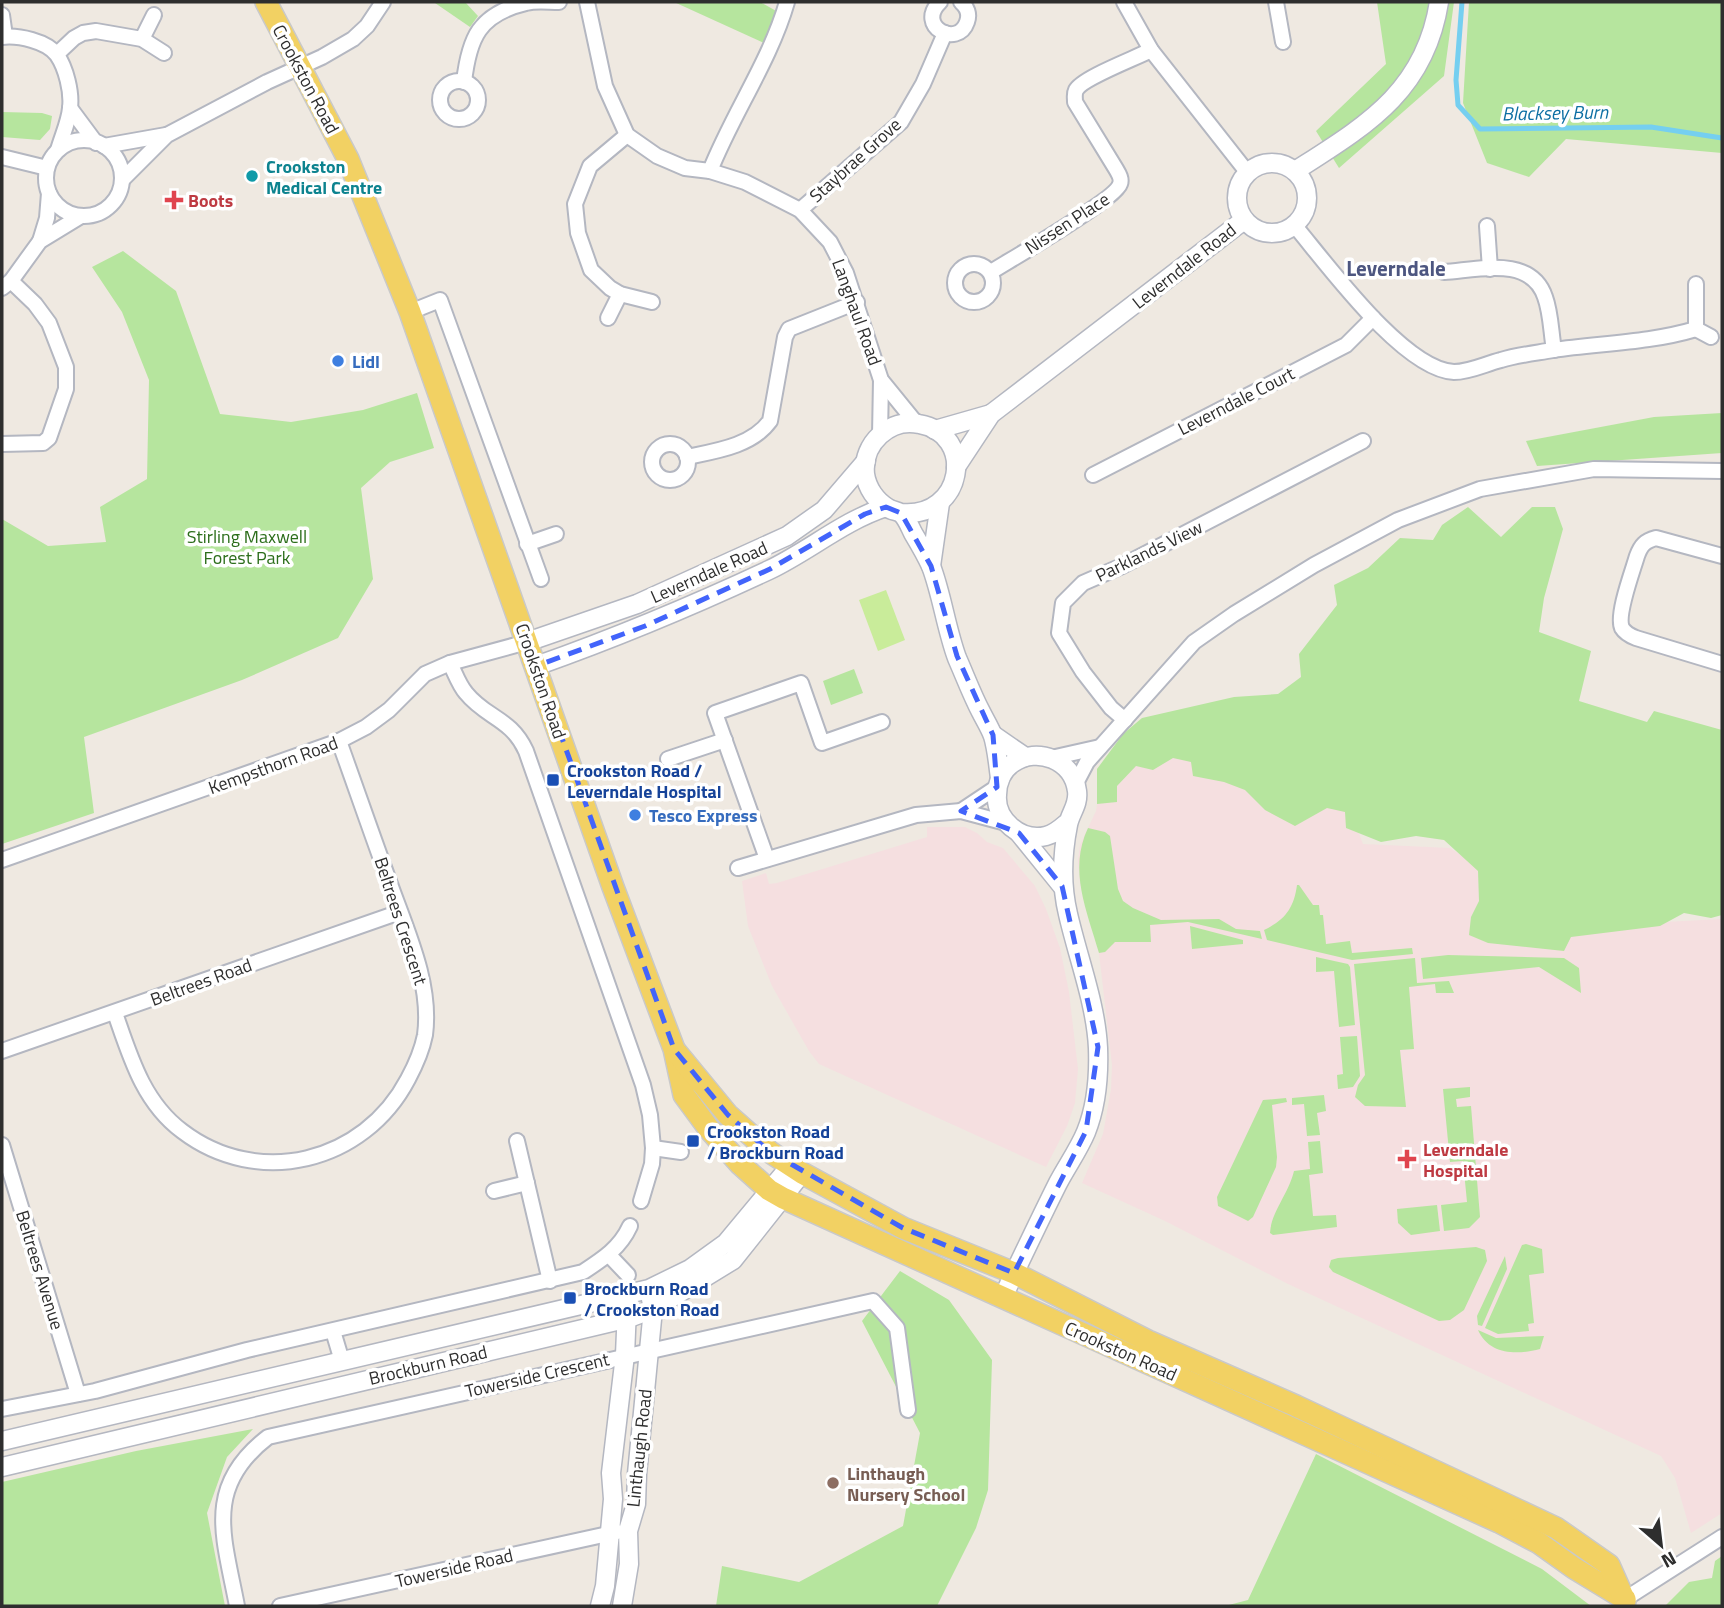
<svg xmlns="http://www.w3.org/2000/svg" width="1724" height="1608" viewBox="0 0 1724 1608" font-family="'Titillium Web',sans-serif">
<rect width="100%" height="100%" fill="#efe9e1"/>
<g fill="#f5dfe0">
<polygon points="1125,740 1348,806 1363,844 1450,848 1571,927 1722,919 1722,1513 1691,1533 1675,1478 1661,1456 1288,1284 1165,1221 1082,1183 1103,1134 1111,1089 1112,1065 1099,953 1080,883 1078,860 1080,845 1096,811 1099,792"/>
<polygon points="927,827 965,827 977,833 987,842 1003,848 1035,886 1046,909 1060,948 1069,992 1078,1069 1075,1103 1067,1126 1046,1167 819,1064 809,1051 772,986 748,926 742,881 766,873 769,884 777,883 927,837"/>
</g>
<g fill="#b6e59e">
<polygon points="436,2 465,2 478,16 470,27 435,3"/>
<polygon points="674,2 760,2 778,12 766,44"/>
<polygon points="1377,2 1454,2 1444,76 1339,168 1316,131 1386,64"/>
<polygon points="1469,2 1722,2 1722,153 1566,139 1529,177 1487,163 1463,103"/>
<polygon points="2,112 42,113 52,116 50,129 40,140 2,137"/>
<polygon points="123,251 176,291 220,414 291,422 363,410 417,393 434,448 390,462 361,488 373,579 338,638 242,680 84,737 94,813 2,844 2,519 48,546 106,542 100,507 147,479 149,380 122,312 92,267"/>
<polygon points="1722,413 1722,453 1537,466 1526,441 1654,417"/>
<polygon points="1468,507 1501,537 1532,507 1555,507 1563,529 1544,598 1539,632 1591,651 1579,701 1647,722 1654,711 1722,730 1722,915 1711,918 1684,913 1660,926 1571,937 1564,951 1488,943 1469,935 1471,917 1479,901 1478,871 1444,840 1416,836 1381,842 1346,828 1345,812 1327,808 1295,826 1265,810 1245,790 1224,782 1193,776 1191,762 1173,758 1153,770 1136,766 1117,786 1117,802 1097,804 1097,769 1123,734 1142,718 1234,697 1278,694 1301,677 1299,654 1337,605 1334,585 1368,568 1400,538 1433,540 1442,525"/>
<polygon points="854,669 863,693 831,705 823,681"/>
<path d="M1088,828L1105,832L1110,836L1118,889L1123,901L1133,908L1161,920L1219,919L1236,929L1260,931L1262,939L1188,922L1150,925L1151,942H1115L1105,952L1099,953C1087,911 1068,870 1088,828Z"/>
<path d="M1297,885H1299L1313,905H1319L1320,915H1323L1326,944L1350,941L1352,953L1412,948L1413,954L1352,960L1267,940L1264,930C1285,920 1294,908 1297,885Z"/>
<polygon points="1190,926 1243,940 1243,944 1192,949"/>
<polygon points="1448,955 1564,958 1579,968 1581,993 1539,967 1423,979 1421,958"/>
<polygon points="1316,957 1348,964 1350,967 1355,1025 1339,1027 1334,971 1316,972"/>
<polygon points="1415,958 1417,983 1449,981 1454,993 1436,993 1435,984 1409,987 1414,1049 1400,1050 1406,1107 1365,1106 1355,1097 1358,1085 1365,1075 1354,964"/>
<polygon points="1357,1036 1360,1076 1353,1087 1338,1089 1337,1075 1343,1074 1340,1037"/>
<polygon points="1470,1087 1470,1097 1456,1099 1457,1107 1471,1106 1480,1217 1469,1228 1444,1231 1441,1205 1467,1202 1463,1161 1450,1162 1443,1089"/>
<polygon points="1324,1095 1326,1111 1317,1113 1320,1135 1307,1136 1304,1104 1292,1105 1292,1098"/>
<polygon points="1286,1098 1287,1102 1272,1105 1277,1157 1276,1167 1253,1217 1248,1221 1218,1206 1217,1197 1263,1100"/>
<path d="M1320,1141L1323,1173L1309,1175L1313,1216L1336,1215L1337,1227L1273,1235L1270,1233C1271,1212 1289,1193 1294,1171L1310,1169L1308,1142Z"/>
<polygon points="1437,1205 1440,1231 1411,1235 1398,1223 1397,1209"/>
<polygon points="1526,1244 1542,1249 1544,1273 1529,1275 1534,1323 1528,1324 1529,1331 1498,1334 1485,1328 1522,1245"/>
<polygon points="1476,1247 1485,1250 1487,1261 1464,1310 1450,1320 1439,1321 1333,1272 1329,1267 1331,1260 1338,1258"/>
<polygon points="1505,1256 1507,1269 1482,1326 1478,1325 1477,1316"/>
<polygon points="900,1271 949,1300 992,1360 988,1490 976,1528 937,1606 716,1606 722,1566 799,1582 903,1526 920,1433 862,1321"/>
<path d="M1478,1330L1496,1338L1544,1336L1540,1349C1517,1355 1489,1355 1478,1330Z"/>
<polygon points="253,1429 227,1457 207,1513 225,1606 2,1606 2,1482 136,1451"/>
<polygon points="1316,1454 1542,1569 1591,1606 1225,1606 1248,1600"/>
<polygon points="1722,1556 1722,1606 1665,1606 1689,1582 1712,1578 1715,1561"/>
</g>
<polygon fill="#c9ec9a" points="886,590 905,640 878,651 859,600"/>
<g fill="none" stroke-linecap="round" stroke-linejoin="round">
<polyline stroke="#75cff0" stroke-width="5" points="1462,2 1456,80 1458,105 1480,129 1651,127 1722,138"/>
<defs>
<g id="minor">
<polyline points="587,2 605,86 627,135 657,156 685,168 710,171 745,182 800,210 830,242 846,273 881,380 916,423"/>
<path d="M940,2C915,26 958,49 967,22C970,14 967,7 961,2"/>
<polyline points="1124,2 1151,50 1247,172"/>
<polyline points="1276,2 1283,42"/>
<polyline points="2,15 5,36"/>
<path d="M2,37C18,35 47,41 57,55C66,68 72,92 70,108C69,121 62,136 58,150"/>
<polyline points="142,39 154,15"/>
<polyline points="57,54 74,38 83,33 96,31 142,39 164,53"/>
<circle cx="459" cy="100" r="19"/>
<path d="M464,82C469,38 479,14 526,3C536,0 548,2 559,2"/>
<polyline points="70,108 96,143"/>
<polyline points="627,135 590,166 575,204 578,233 591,270 610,288 620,294 652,302"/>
<circle cx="84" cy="178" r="38"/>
<polyline points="104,146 166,135"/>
<polyline points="2,157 47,168"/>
<path d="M710,171C733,113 770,61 787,2"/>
<polyline points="122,180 167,135 267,82 322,57 353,39 367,26 383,2"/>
<polyline points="800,210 901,122 923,84 945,33"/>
<path d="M1295,226C1327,264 1404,370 1454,372C1470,372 1485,364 1501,360C1517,355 1536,353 1553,350C1602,343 1649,343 1696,329V284"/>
<polyline points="1487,226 1490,269"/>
<polyline points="40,241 47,218 49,193"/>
<circle cx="974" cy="283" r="19"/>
<path d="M991,272C1010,260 1116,199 1120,184C1122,179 1119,174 1116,169L1075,102C1075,97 1074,94 1076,90C1082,78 1136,58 1151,50"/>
<path d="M1444,272C1477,270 1531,255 1545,297C1551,313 1551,333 1554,350"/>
<polyline points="2,288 11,281 40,241 81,216"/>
<polyline points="410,312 440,300 541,579"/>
<polyline points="608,318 620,294"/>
<polyline points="1696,329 1711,337"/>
<polyline points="880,435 881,380"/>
<circle cx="670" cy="462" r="18"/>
<polyline points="2,444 43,443 49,438 66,389 66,367 49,323 35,304 11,281"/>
<path d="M687,457C716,451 752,446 770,421L785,337L789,329L857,302"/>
<polyline points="1093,475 1346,345 1373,318"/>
<polyline points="527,544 556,534"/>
<path d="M1722,556L1656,538C1645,541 1641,545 1637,556C1633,570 1616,615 1622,628C1625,633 1631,636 1636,638L1722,664"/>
<path d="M450,663C455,673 459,685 466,693C486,718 511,718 526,751L643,1085L650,1115L653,1148L652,1164L641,1201"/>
<polyline points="1125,720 1111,708 1083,672 1059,633 1063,603 1083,583 1122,566 1363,441"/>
<polyline points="1051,758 1100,747"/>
<polyline points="668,759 725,740"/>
<polyline points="1076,783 1087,762 1194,642 1234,614 1314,565 1398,520 1480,489 1594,469 1722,471"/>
<polyline points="961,811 997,787"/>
<polyline points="767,859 715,713 801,683 822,743 882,722"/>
<polyline points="2,860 339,741 366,727 389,710 425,674 450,663 527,642"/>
<polyline points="738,868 916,815 961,811 1006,823"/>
<path d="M115,1013C130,1056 143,1102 182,1131C258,1189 364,1163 408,1079C415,1066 422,1050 425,1035C432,983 406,929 389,881C372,835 356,788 339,741"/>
<polyline points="2,1051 400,912"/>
<polyline points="517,1141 550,1281"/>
<polyline points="2,1145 78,1394"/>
<polyline points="653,1148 681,1152"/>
<polyline points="494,1191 527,1183"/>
<polyline points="609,1255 628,1275"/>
<polyline points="333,1331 342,1361"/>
<path d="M2,1409L95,1391L247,1350L583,1272C603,1259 620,1248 630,1226"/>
<polyline points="1625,1599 1722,1537"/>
<path d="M237,1606C224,1537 203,1487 268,1437L873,1301L897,1328L908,1410"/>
<polyline points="280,1606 617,1532"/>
</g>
<g id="tertiary">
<circle cx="1272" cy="198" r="35"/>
<path d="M1295,171C1365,126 1425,92 1439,2"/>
<polyline points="935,430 991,414"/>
<polyline points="956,467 991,414 1244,220"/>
<path d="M901,513C964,519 977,434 919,424C890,418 862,443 865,474C867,488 876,501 888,508C892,511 899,511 902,514C907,519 910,527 913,533C919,543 926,555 931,566C942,595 946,628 957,658C965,676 972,695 981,712C985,720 990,728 993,736C997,749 998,764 1000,778"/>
<polyline points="931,566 940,503"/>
<polyline points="527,642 637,604 787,536 824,510 866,461"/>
<path d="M536,666C615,638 692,606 769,570C809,551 843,521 886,507"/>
<polyline points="993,735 1025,757"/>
<polyline points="1019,833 1062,886"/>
<path d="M1003,1297C1021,1259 1039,1221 1058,1183C1067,1166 1079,1149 1086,1132C1096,1107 1099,1075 1098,1048C1096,1004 1078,958 1068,914C1061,885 1062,855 1068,825C1070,813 1079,805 1077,791C1073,760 1037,746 1013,763C1002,770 997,783 997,795C995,820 1021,842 1046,836C1055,834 1061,828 1068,822"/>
<polyline points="2,1441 649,1289 690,1269 726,1243 791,1165"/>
<polyline points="2,1467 629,1318 653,1309 733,1260 802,1173"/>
<polyline points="600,1606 605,1586 613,1499 611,1473 625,1355 627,1308"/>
<polyline points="622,1606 629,1564 628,1531 636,1504 637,1474 653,1309 651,1299"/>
</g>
<g id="primary">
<polyline points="266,2 348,159 410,312 613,887 674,1049 684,1095 709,1129 740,1164 769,1190 783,1198 1499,1522 1539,1543 1574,1568 1625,1599"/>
<polyline points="677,1053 728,1115 770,1152 802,1173 903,1228 1014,1273 1148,1341 1296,1406 1556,1528 1609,1565 1625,1601"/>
</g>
</defs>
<use href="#minor" stroke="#b4b7c1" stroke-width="18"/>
<use href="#tertiary" stroke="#b4b7c1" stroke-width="21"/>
<use href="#primary" stroke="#c9c9c9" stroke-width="24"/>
<use href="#minor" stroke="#fff" stroke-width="14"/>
<use href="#tertiary" stroke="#fff" stroke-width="18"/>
<use href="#primary" stroke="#f2d163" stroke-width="21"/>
</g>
<path fill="none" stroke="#4264fb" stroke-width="5" stroke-dasharray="14 9" stroke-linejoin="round" d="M886,507L901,513L931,566L957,656L993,735L997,787L961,811L1019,833L1062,886L1098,1047L1086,1131L1014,1273L903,1228L770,1152L728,1115L674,1049L536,666L645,626L770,569L865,514Z"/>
<circle fill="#0f9aa8" stroke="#fff" stroke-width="2.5" cx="252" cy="176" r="7"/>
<g fill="#e0444e" stroke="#fff" stroke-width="2.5">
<path d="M170.5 189.5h7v7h7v7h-7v7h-7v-7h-7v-7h7z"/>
<path d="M1403.5 1148.5h7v7h7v7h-7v7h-7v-7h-7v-7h7z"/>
</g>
<g fill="#3f7fe0" stroke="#fff" stroke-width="2.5">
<circle cx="338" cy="361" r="7"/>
<circle cx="635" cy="815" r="7"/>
</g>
<g fill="#1a4fb4" stroke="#fff" stroke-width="2.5">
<rect x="546" y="773" width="14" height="14" rx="3.5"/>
<rect x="686" y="1134" width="14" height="14" rx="3.5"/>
<rect x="563" y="1291" width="14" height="14" rx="3.5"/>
</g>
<circle fill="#8d6e63" stroke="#fff" stroke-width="2.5" cx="833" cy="1483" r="7"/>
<g text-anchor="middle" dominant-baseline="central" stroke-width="7" stroke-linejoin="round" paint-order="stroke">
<g font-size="18" fill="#2e2e2e" stroke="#fff">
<text transform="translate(306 79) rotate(62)">Crookston Road</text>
<text transform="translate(855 160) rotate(-42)">Staybrae Grove</text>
<text transform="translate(1067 223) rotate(-33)">Nissen Place</text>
<text transform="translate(1184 266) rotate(-38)">Leverndale Road</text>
<text transform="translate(857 312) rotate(70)">Langhaul Road</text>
<text transform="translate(1236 401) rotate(-27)">Leverndale Court</text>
<text transform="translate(1149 551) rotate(-26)">Parklands View</text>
<text transform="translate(709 572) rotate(-24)">Leverndale Road</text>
<text transform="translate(541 681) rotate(71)">Crookston Road</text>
<text transform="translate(273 765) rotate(-20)">Kempsthorn Road</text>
<text transform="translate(401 921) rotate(72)">Beltrees Crescent</text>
<text transform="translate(201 982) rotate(-20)">Beltrees Road</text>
<text transform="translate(40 1270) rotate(73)">Beltrees Avenue</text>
<text transform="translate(1121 1351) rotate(24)">Crookston Road</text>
<text transform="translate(428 1365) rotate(-13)">Brockburn Road</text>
<text transform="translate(537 1375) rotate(-13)">Towerside Crescent</text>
<text transform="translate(639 1448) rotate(-84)">Linthaugh Road</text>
<text transform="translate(454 1568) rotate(-13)">Towerside Road</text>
</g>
<g font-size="18" font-weight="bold" fill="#0d838f" stroke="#fff" text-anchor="start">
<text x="266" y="166">Crookston<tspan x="266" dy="21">Medical Centre</tspan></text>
</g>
<g font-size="18" font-weight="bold" fill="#be3a42" stroke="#fff" text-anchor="start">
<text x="188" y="200">Boots</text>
<text x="1423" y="1149">Leverndale<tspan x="1423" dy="21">Hospital</tspan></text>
</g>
<g font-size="18" font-weight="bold" fill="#366cbe" stroke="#fff" text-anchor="start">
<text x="352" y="361">Lidl</text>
<text x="649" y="815">Tesco Express</text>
</g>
<g font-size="18" fill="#2c6e1b" stroke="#fff">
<text x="247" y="536">Stirling Maxwell<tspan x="247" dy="21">Forest Park</tspan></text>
</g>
<g font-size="18" font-weight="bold" fill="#164399" stroke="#fff" text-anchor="start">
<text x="567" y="770">Crookston Road /<tspan x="567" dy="21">Leverndale Hospital</tspan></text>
<text x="707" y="1131">Crookston Road<tspan x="707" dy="21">/ Brockburn Road</tspan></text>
<text x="584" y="1288">Brockburn Road<tspan x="584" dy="21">/ Crookston Road</tspan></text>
</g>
<g font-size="18" font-weight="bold" fill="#785e54" stroke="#fff" text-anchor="start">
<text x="847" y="1473">Linthaugh<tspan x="847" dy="21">Nursery School</tspan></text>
</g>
<g font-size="19" font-style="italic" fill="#0d6fa3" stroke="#fff">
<text transform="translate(1555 112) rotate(-1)">Blacksey Burn</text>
</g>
<g font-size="21" font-weight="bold" fill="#4d5680" stroke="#fff">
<text x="1396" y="268">Leverndale</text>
</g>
</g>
<rect width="1724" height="1608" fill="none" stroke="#2e2e2e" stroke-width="7"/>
<g transform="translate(1661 1545) rotate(152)" stroke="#ffffff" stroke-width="5" paint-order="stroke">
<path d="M0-5L12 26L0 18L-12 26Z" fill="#2e2e2e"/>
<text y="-10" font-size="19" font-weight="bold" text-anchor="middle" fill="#2e2e2e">N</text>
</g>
</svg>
